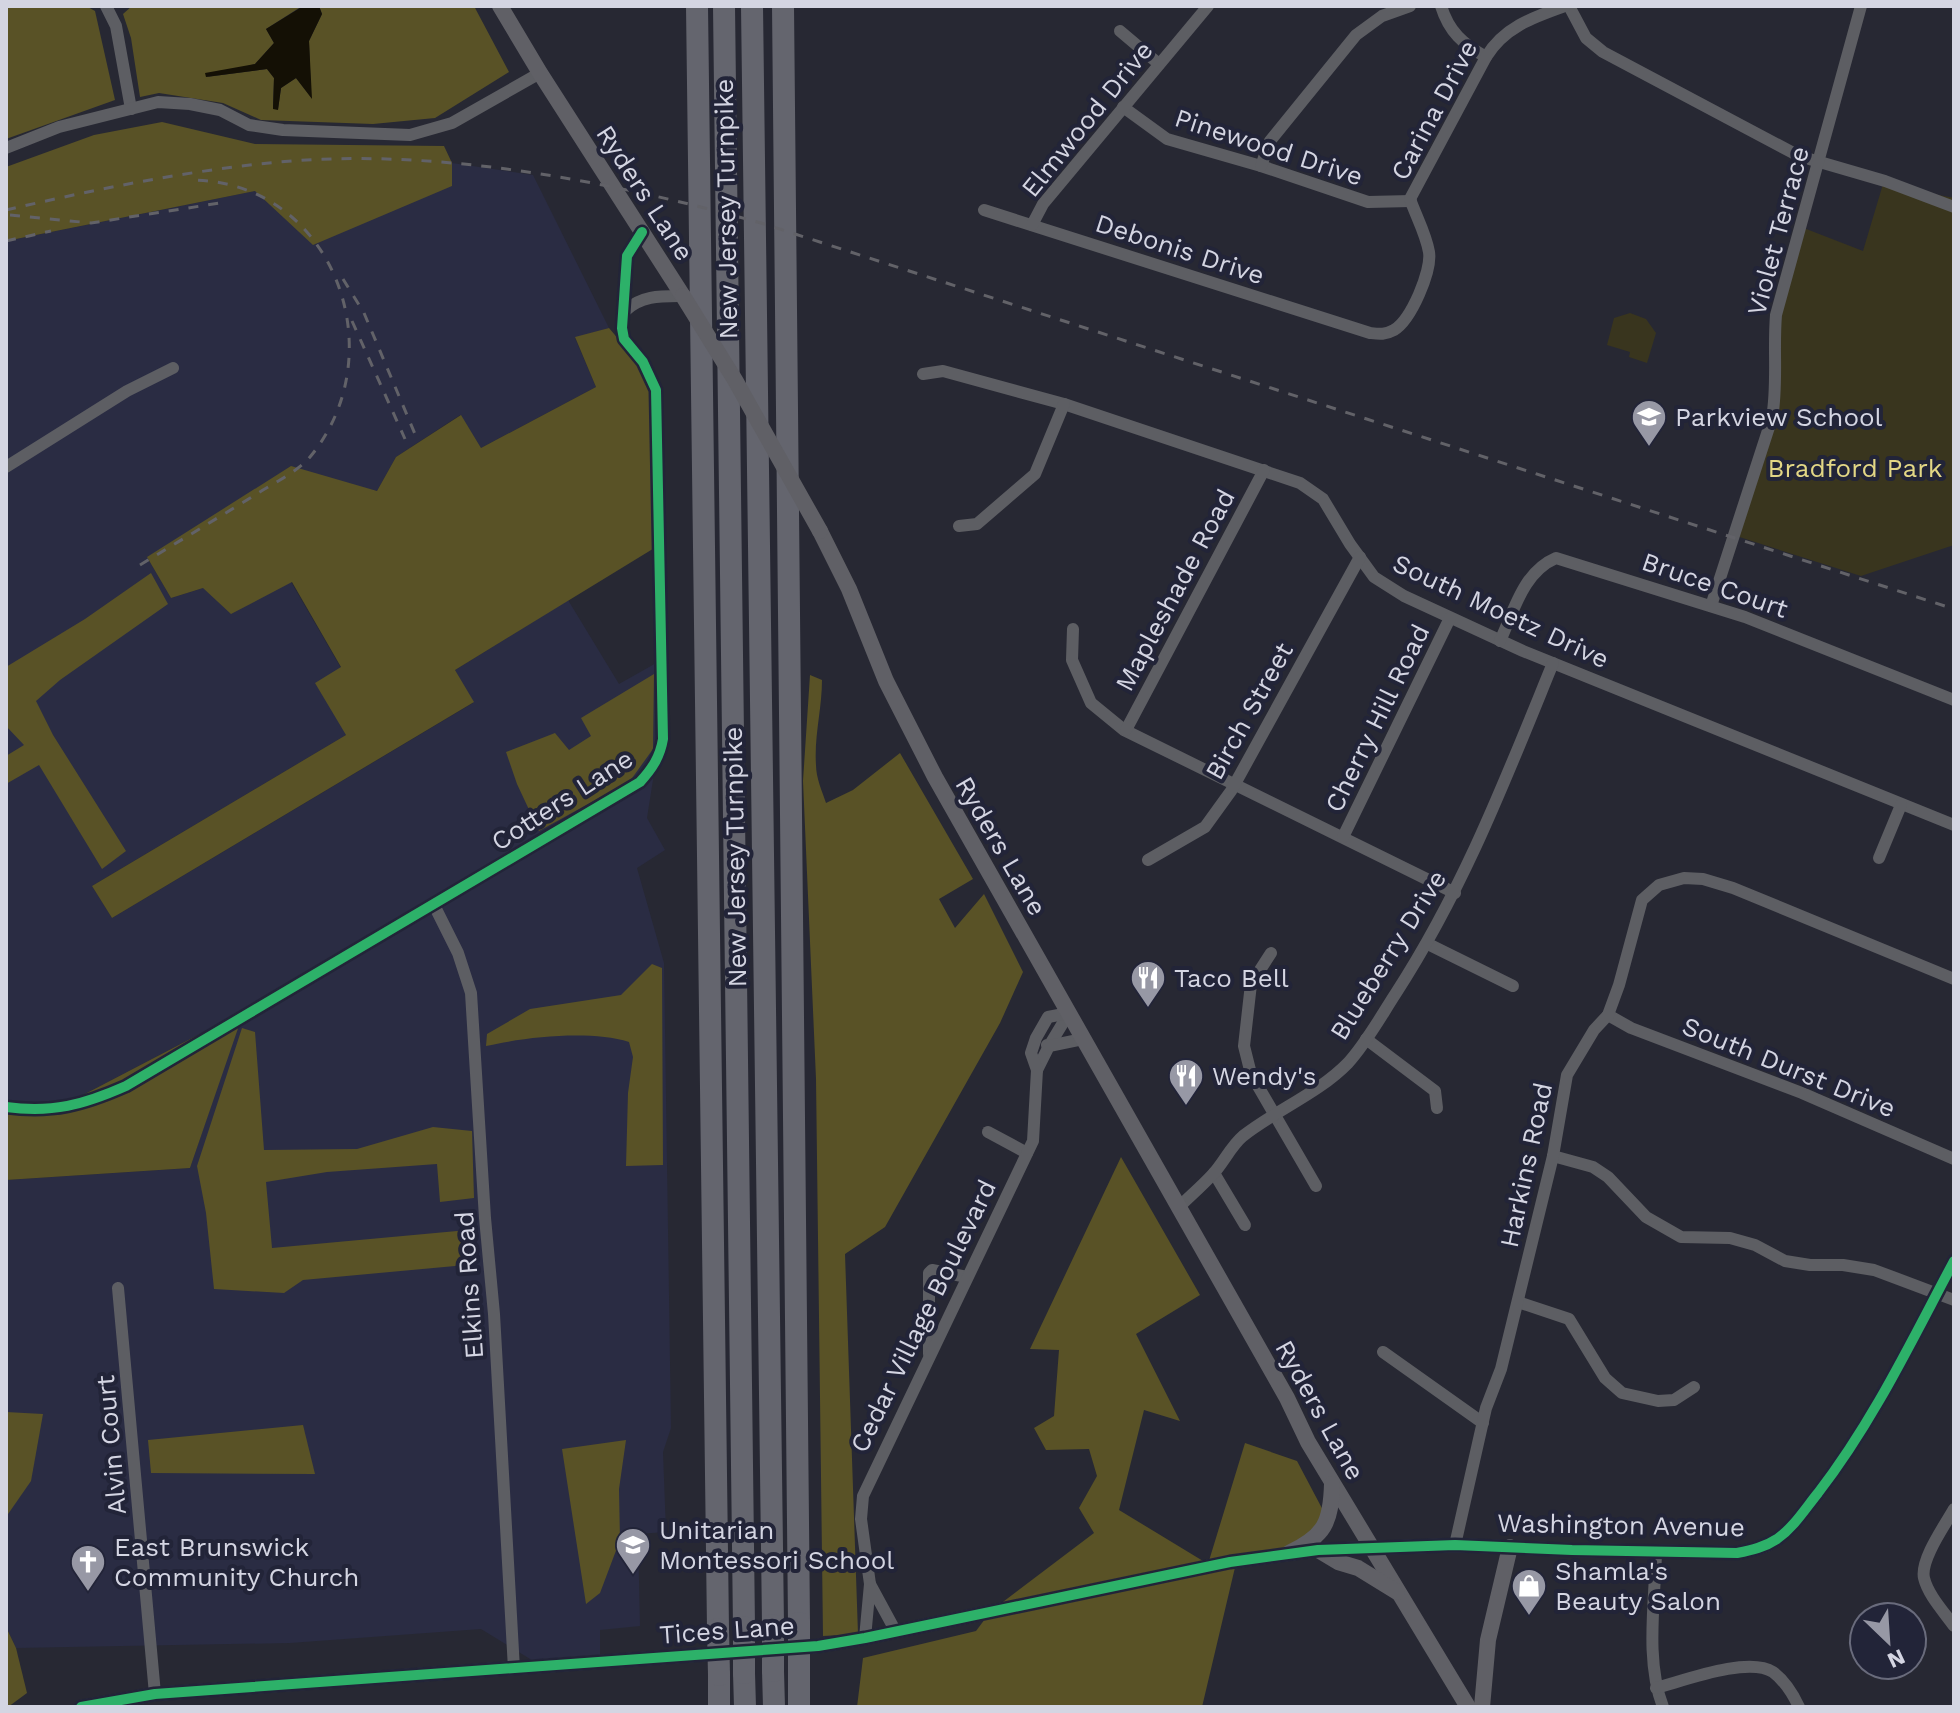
<svg xmlns="http://www.w3.org/2000/svg" width="1960" height="1713" viewBox="0 0 1960 1713" font-family="'Work Sans',sans-serif">
<rect width="100%" height="100%" fill="#272833"/>
<polygon fill="#2a2c43" points="452,163 533,175 609,328 575,338 596,387 481,448 460,415 396,457 377,491 349,485 147,557 171,598 203,588 291,582 341,668 346,735 92,886 112,918 473,703 455,670 568,600 619,684 658,662 659,742 647,818 665,850 637,868 664,963 671,1428 663,1452 666,1532 638,1534 640,1626 600,1630 600,1660 540,1665 481,1629 290,1643 16,1648 6,1627 6,1180 190,1168 242,1012 60,1107 6,1101 6,241 255,191 452,186"/>
<g fill="#39351e">
<polygon points="1883,184 1954,198 1954,545 1861,576 1730,534 1773,400 1770,320 1796,225 1863,251"/>
<polygon points="1630,313 1646,319 1656,333 1647,363 1629,357 1630,352 1607,345 1614,318"/>
</g>
<g fill="#595226">
<polygon points="6,6 86,6 95,11 115,100 6,139"/>
<polygon points="132,6 313,6 299,8 266,29 274,43 255,64 206,77 267,69 274,78 273,108 278,109 281,88 296,78 311,97 309,41 322,14 319,6 474,6 509,72 435,118 373,124 261,120 223,103 159,93 140,97 131,38 123,14"/>
<polygon points="162,122 255,144 444,146 452,163 452,186 313,245 255,191 6,241 6,167 94,135"/>
<polygon points="609,328 653,380 656,547 455,670 474,702 112,918 92,886 346,735 315,683 341,667 292,582 231,614 203,588 171,598 147,557 291,466 377,491 396,457 461,415 481,448 596,387 575,337"/>
<polygon points="151,573 168,604 60,680 36,701 53,735 126,851 102,869 39,765 6,784 6,756 24,745 6,726 6,667 85,619"/>
<polygon points="654,674 653,749 630,781 539,831 517,784 506,752 555,733 569,750 591,736 581,718"/>
<path d="M810,675L822,680C822,709 814,736 816,765C816,778 822,791 826,803L853,790L900,753L973,879L939,899L955,928L984,894L1023,972L1000,1023L885,1227L845,1254L858,1634L823,1636L816,1079L803,781Z"/>
<path d="M652,964L662,968L663,1165L626,1166L628,1093L633,1057L629,1042C590,1030 526,1037 486,1046L487,1034L530,1009L621,995Z"/>
<polygon points="244,1011 190,1168 6,1180 6,1101 60,1107"/>
<polygon points="242,1028 255,1032 264,1150 357,1149 433,1127 472,1131 474,1198 440,1202 437,1164 327,1172 266,1182 272,1248 468,1230 466,1265 303,1280 284,1293 214,1289 206,1213 197,1166"/>
<polygon points="1121,1157 1200,1295 1136,1334 1180,1421 1144,1410 1119,1510 1208,1564 1245,1443 1297,1461 1325,1514 1300,1549 1237,1559 1202,1707 857,1707 863,1658 976,1631 991,1611 1094,1533 1079,1508 1097,1476 1089,1449 1046,1450 1034,1428 1054,1416 1059,1350 1030,1349"/>
<polygon points="6,1412 43,1414 31,1481 6,1517"/>
<polygon points="303,1425 315,1474 151,1473 148,1440"/>
<polygon points="626,1440 619,1489 620,1540 600,1593 586,1604 562,1449"/>
<polygon points="6,1627 16,1648 27,1693 8,1707"/>
</g>
<polygon fill="#141005" points="319,6 322,14 309,41 312,99 296,78 281,88 278,110 273,109 274,78 267,69 206,77 205,73 255,64 274,43 266,29 300,8"/>
<g fill="none" stroke-linecap="round" stroke-linejoin="round">
<g stroke="#5d5e63" stroke-width="12">
<polyline points="106,6 116,26 131,109"/>
<path d="M1441,6C1449,32 1463,44 1486,57"/>
<polyline points="1569,6 1586,38 1603,52 1799,156 1885,181 1954,207"/>
<polyline points="1120,31 1159,64"/>
<polyline points="1123,107 1167,139 1261,166 1368,202 1411,201"/>
<polyline points="6,148 59,127 158,102 190,104 220,110 249,125 283,130 410,135 452,123 540,73"/>
<polyline points="1261,166 1270,141 1356,35 1382,16 1410,6"/>
<path d="M984,210L1370,333C1379,334 1385,335 1394,330C1411,320 1432,271 1429,252C1426,234 1416,216 1410,199L1486,57C1504,27 1534,17 1565,6"/>
<polyline points="1032,225 1043,204 1208,6"/>
<path d="M625,311C641,295 662,296 683,296"/>
<polyline points="923,374 943,371 1064,404 1300,483 1323,499 1350,544 1374,577 1404,596 1523,651 1954,825"/>
<polyline points="6,467 127,391 173,368"/>
<polyline points="959,526 977,524 1035,474 1064,404"/>
<path d="M1711,606L1772,418C1778,384 1773,350 1776,315L1861,6"/>
<polyline points="1073,629 1072,660 1091,703 1124,730 1455,893"/>
<path d="M1500,641C1514,611 1523,572 1556,558L1745,617L1954,700"/>
<polyline points="1126,730 1264,470"/>
<polyline points="1343,837 1450,618"/>
<polyline points="1879,858 1901,805"/>
<polyline points="1148,860 1205,827 1231,791 1360,557"/>
<polyline points="434,905 458,953 471,993 485,1218 494,1314 514,1669"/>
<polyline points="1428,944 1513,986"/>
<polyline points="1271,953 1251,984 1244,1046 1251,1074 1316,1186"/>
<polyline points="1608,1015 1631,1028 1802,1093 1954,1159"/>
<polyline points="1366,1039 1435,1091 1437,1108"/>
<polyline points="1047,1045 1049,1046 1069,1013"/>
<polyline points="1037,1070 1049,1046 1083,1039"/>
<path d="M6,1107C53,1113 83,1105 126,1086L640,782C652,769 660,757 663,739L656,390L643,362L624,339L622,328L627,256L642,232"/>
<polyline points="988,1132 1027,1153"/>
<polyline points="1553,1156 1593,1167 1608,1177 1646,1217 1681,1237 1730,1238 1755,1245 1785,1261 1810,1265 1843,1265 1874,1270 1954,1300"/>
<polyline points="1214,1173 1245,1225"/>
<path d="M1178,1208C1189,1197 1202,1186 1213,1174C1224,1162 1231,1146 1243,1136C1276,1110 1319,1093 1348,1063C1367,1042 1381,1016 1396,993C1464,888 1506,778 1553,663"/>
<polyline points="118,1288 155,1694"/>
<polyline points="1518,1302 1569,1319 1605,1378 1622,1393 1658,1401 1674,1400 1694,1387"/>
<polyline points="1383,1352 1483,1423"/>
<polyline points="929,1354 929,1273 932,1270 967,1277"/>
<path d="M1954,1509C1945,1525 1920,1560 1924,1578C1928,1595 1944,1612 1954,1626"/>
<polyline points="1455,1545 1486,1408 1501,1369 1553,1156 1567,1075 1594,1030 1608,1015 1619,985 1642,900 1659,885 1684,878 1703,879 1733,888 1954,979"/>
<path d="M1656,1552C1655,1602 1645,1660 1663,1707"/>
<polyline points="870,1584 861,1519 863,1496 1033,1141 1037,1070 1031,1053 1036,1038 1048,1017 1069,1013"/>
<polyline points="865,1638 870,1584 896,1632"/>
<path d="M1656,1688C1683,1681 1748,1656 1773,1672C1785,1681 1793,1694 1799,1707"/>
</g>
<path stroke="#5d5e63" stroke-width="14" d="M81,1707L155,1694L818,1646L865,1638L1230,1562L1318,1550L1455,1545L1572,1550L1737,1553C1752,1550 1765,1547 1777,1539C1794,1527 1805,1509 1818,1493C1873,1422 1912,1340 1954,1261"/>
<g stroke="#606066" stroke-width="16">
<polyline points="500,6 540,73 683,296"/>
<polyline points="820,531 849,589 886,681 935,777 1287,1398 1308,1442 1468,1707"/>
<polyline points="1318,1550 1338,1562 1358,1568 1397,1592"/>
<path d="M1289,1553C1325,1536 1331,1522 1332,1484"/>
<polyline points="1482,1707 1488,1640 1510,1547"/>
</g>
<g stroke="#64656e" stroke-width="22">
<polyline points="697,6 718,1629"/>
<polyline points="724,6 744,1627"/>
<polyline points="752,6 773,1625"/>
<polyline points="783,6 799,1623"/>
<polyline points="773,1671 774,1707"/>
<polyline points="744,1673 745,1707"/>
<polyline points="719,1675 719,1707"/>
</g>
<g stroke="#626268" stroke-width="3" stroke-dasharray="10 10" stroke-linecap="butt">
<path d="M6,210C93,190 180,172 269,163C429,146 607,180 761,223L1954,609"/>
<polyline points="10,215 91,223 220,203"/>
<polyline points="6,241 51,231"/>
<polyline points="343,279 364,313 415,434"/>
<polyline points="352,321 405,439"/>
<path d="M140,565C178,542 216,519 255,495C272,484 296,473 310,457C397,352 332,179 189,180"/>
</g>
<polyline stroke="#606066" stroke-width="16" points="683,296 735,380 820,531"/>
<g stroke="#64656e" stroke-width="22">
<polyline points="799,1623 799,1707"/>
<polyline points="773,1625 773,1671"/>
<polyline points="744,1627 744,1673"/>
<polyline points="718,1629 719,1675"/>
</g>
<defs>
<g id="cycleway">
<path d="M6,1107C53,1113 83,1105 126,1086L640,782C652,769 660,757 663,739L656,390L643,362L624,339L622,328L627,256L642,232"/>
<path d="M81,1707L155,1694L818,1646L865,1638L1230,1562L1318,1550L1455,1545L1572,1550L1737,1553C1752,1550 1765,1547 1777,1539C1794,1527 1805,1509 1818,1493C1873,1422 1912,1340 1954,1261"/>
</g>
</defs>
<use href="#cycleway" stroke="#222438" stroke-width="15"/>
<use href="#cycleway" stroke="#2db169" stroke-width="10"/>
</g>
<defs>
<symbol id="school-pin" viewBox="-11 -11 22 30"><path d="M0 17L-7.5 6A9.5 9.5 0 1 1 7.5 6Z" fill="#9798a5" stroke="#222438"/><path d="M0-5L7-2L0 1L-7-2ZM-4 1L0 2.5L4 1V4Q0 6-4 4Z" fill="#fff"/></symbol>
<symbol id="restaurant-pin" viewBox="-11 -11 22 30"><path d="M0 17L-7.5 6A9.5 9.5 0 1 1 7.5 6Z" fill="#9798a5" stroke="#222438"/><path d="M-5-6h1v4h1v-4h1v4h1v-4h1v5L-1.5 .5V6h-2V.5L-5-1ZM5-6V6H3V1.5H1.5Q1.5-4 5-6Z" fill="#fff"/></symbol>
<symbol id="church-pin" viewBox="-11 -11 22 30"><path d="M0 17L-7.5 6A9.5 9.5 0 1 1 7.5 6Z" fill="#9798a5" stroke="#222438"/><path d="M-1.2-6h2.4v3.5h3.3v2.4h-3.3V6h-2.4V-.1h-3.3v-2.4h3.3Z" fill="#fff"/></symbol>
<symbol id="shop-pin" viewBox="-11 -11 22 30"><path d="M0 17L-7.5 6A9.5 9.5 0 1 1 7.5 6Z" fill="#9798a5" stroke="#222438"/><path d="M-5-2.5h2.3a2.7 3.5 0 0 1 5.4 0H5L5.5 6h-11ZM-1.5-2.5h3a1.5 2.3 0 0 0-3 0Z" fill="#fff"/></symbol>
</defs>
<g fill-rule="evenodd">
<use href="#school-pin" x="1629" y="397" width="40" height="54"/>
<use href="#restaurant-pin" x="1128" y="958" width="40" height="54"/>
<use href="#restaurant-pin" x="1166" y="1056" width="40" height="54"/>
<use href="#school-pin" x="613" y="1525" width="40" height="54"/>
<use href="#church-pin" x="68" y="1542" width="40" height="54"/>
<use href="#shop-pin" x="1509" y="1566" width="40" height="54"/>
</g>
<g text-anchor="middle" dominant-baseline="central" stroke-width="8" stroke-linejoin="round" paint-order="stroke">
<g font-size="26" fill="#d4d5e2" stroke="#222438">
<text transform="translate(1434 110) rotate(-62)">Carina Drive</text>
<text transform="translate(1087 119) rotate(-51)">Elmwood Drive</text>
<text transform="translate(1269 147) rotate(18)">Pinewood Drive</text>
<text transform="translate(645 193) rotate(57)">Ryders Lane</text>
<text transform="translate(726 209) rotate(-91)">New Jersey Turnpike</text>
<text transform="translate(1778 231) rotate(-75)">Violet Terrace</text>
<text transform="translate(1180 249) rotate(18)">Debonis Drive</text>
<text transform="translate(1715 585) rotate(19)">Bruce Court</text>
<text transform="translate(1175 590) rotate(-62)">Mapleshade Road</text>
<text transform="translate(1501 611) rotate(25)">South Moetz Drive</text>
<text transform="translate(1249 711) rotate(-61)">Birch Street</text>
<text transform="translate(1377 718) rotate(-64)">Cherry Hill Road</text>
<text transform="translate(562 800) rotate(-33)">Cotters Lane</text>
<text transform="translate(1001 846) rotate(60)">Ryders Lane</text>
<text transform="translate(735 857) rotate(-91)">New Jersey Turnpike</text>
<text transform="translate(1388 955) rotate(-58)">Blueberry Drive</text>
<text transform="translate(1789 1067) rotate(22)">South Durst Drive</text>
<text transform="translate(1526 1165) rotate(-78)">Harkins Road</text>
<text transform="translate(469 1285) rotate(-94)">Elkins Road</text>
<text transform="translate(923 1316) rotate(-64)">Cedar Village Boulevard</text>
<text transform="translate(1320 1410) rotate(61)">Ryders Lane</text>
<text transform="translate(111 1445) rotate(-95)">Alvin Court</text>
<text transform="translate(1621 1525) rotate(1)">Washington Avenue</text>
<text transform="translate(727 1630) rotate(-4)">Tices Lane</text>
</g>
<g font-size="26" fill="#d4d5e2" stroke="#222438" text-anchor="start">
<text x="1675" y="417">Parkview School</text>
<text x="1174" y="978">Taco Bell</text>
<text x="1212" y="1076">Wendy's</text>
<text x="659" y="1530">Unitarian<tspan x="659" dy="30">Montessori School</tspan></text>
<text x="114" y="1547">East Brunswick<tspan x="114" dy="30">Community Church</tspan></text>
<text x="1555" y="1571">Shamla's<tspan x="1555" dy="30">Beauty Salon</tspan></text>
</g>
<g font-size="26" fill="#e3d785" stroke="#222438">
<text x="1855" y="468">Bradford Park</text>
</g>
</g>
<rect width="1960" height="1713" fill="none" stroke="#d4d5e2" stroke-width="16"/>
<g transform="translate(1888 1641) rotate(155)"><circle r="38" fill="#222438" stroke="#696b7c" stroke-width="2"/>
<path d="M0-6L14 30L0 20L-14 30Z" fill="#9798a5"/>
<text y="-12" font-size="22" font-weight="bold" text-anchor="middle" fill="#d4d5e2">N</text>
</g>
</svg>
